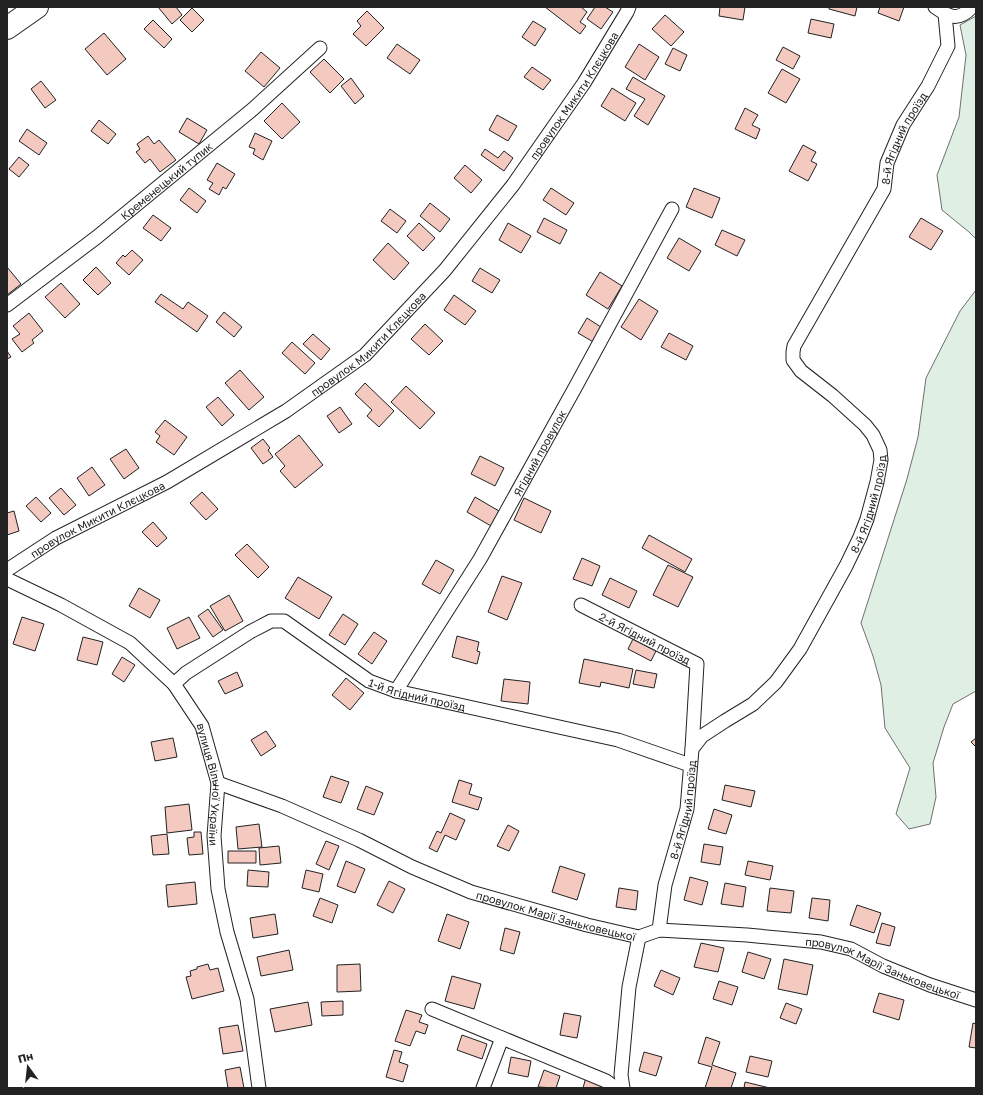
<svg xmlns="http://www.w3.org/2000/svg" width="983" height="1095" font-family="'Golos Text',sans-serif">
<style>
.green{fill:#e0efe3;stroke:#6f6f6f}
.building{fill:#f3c9c0;stroke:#222}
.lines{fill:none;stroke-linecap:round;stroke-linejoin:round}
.street-casing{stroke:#222;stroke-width:15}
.highway-casing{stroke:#222;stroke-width:24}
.street{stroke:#fff;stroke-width:13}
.highway{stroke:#fff;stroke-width:22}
.labels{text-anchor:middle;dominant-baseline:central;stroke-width:3;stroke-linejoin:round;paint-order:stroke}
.street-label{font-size:11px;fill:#222;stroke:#fff}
</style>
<rect width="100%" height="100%" fill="#fff"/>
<path class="green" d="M976,16V239L969,232L942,210L937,175L959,117L966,55L960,25Z
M976,290V691L953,704L944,727L933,763L936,797L930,824L909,829L896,814L910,768L885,728L881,685L873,656L861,623L907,479L918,437L926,378L960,311Z"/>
<path class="building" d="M158,7H176L182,15L172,24Z
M545,7H581L587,12L580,22L586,26L580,34Z
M595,7H605L613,12L601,29L587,19Z
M720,7H745L743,20L719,16Z
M829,7H857L855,16L829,9Z
M880,7H904L899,21L878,13Z
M192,8L204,20L192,32L180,20Z
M367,11L384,28L366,46L353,34L361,26L357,21Z
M665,15L684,32L671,46L652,29Z
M811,19L834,24L831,38L808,33Z
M153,20L172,39L164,48L144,29Z
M533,21L546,29L535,46L522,37Z
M104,33L126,59L107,75L85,49Z
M397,44L420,60L410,74L387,58Z
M639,44L659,57L645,80L625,67Z
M783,47L800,56L793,69L776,60Z
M673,48L687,55L680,71L665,64Z
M261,52L280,68L264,87L245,71Z
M324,59L344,79L330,93L310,72Z
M532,67L551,80L543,90L524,77Z
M782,69L800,79L786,103L768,93Z
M633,77L665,96L648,125L634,116L645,99L626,89Z
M351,78L364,96L355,104L341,86Z
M41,81L56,100L45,108L31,89Z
M612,88L636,103L625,121L601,106Z
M282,103L300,122L282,139L264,121Z
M745,108L758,115L752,125L760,129L756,139L735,129Z
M497,115L517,126L508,141L489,130Z
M187,118L207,130L199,144L179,132Z
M99,120L116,134L108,144L91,131Z
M27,129L47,143L39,155L19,141Z
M255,133L272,141L263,160L253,154L255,149L249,147Z
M148,136L154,144L159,140L176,160L160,172L150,159L145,163L136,152L140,149L137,144Z
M803,145L816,152L811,161L817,164L808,181L789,171Z
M485,149L498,158L504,151L513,158L504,171L481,155Z
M19,157L29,165L19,177L9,169Z
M217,163L235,174L226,189L223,187L219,195L209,189L213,183L207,180Z
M465,165L482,180L471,193L454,178Z
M189,188L206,201L197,213L180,200Z
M551,188L574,203L566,215L543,200Z
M694,188L720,198L712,218L686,207Z
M430,203L450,219L440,232L420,216Z
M390,209L406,221L397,233L381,221Z
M153,215L171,228L161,241L143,228Z
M544,218L567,230L560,244L537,232Z
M921,218L943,231L931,250L909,237Z
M419,223L435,238L423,251L407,236Z
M508,223L531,236L521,253L499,240Z
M722,230L745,240L737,256L715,245Z
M679,238L701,251L689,271L667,258Z
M388,243L409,263L394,280L373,260Z
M132,250L143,260L129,275L116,263L123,255L125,257Z
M7,267L21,284L7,295Z
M96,267L111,283L98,295L83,280Z
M480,268L500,280L492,293L472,281Z
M600,272L622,286L608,309L586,295Z
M61,283L80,304L65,318L45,297Z
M161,294L183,309L188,302L208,316L197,332L155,302Z
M454,295L476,311L465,325L444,310Z
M639,299L658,311L641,340L621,327Z
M224,312L242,327L234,337L216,322Z
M29,313L43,331L32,340L34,343L22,352L12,339L20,334L13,326Z
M587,318L604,329L595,343L578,333Z
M425,324L443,341L429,355L411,339Z
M669,333L693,346L686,360L661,347Z
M313,334L330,349L321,360L303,344Z
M292,342L315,363L305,374L282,353Z
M7,351L11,357L7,359Z
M240,370L264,397L249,410L225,383Z
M365,383L394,411L379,427L367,416L372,410L355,394Z
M406,386L435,413L420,429L391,402Z
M218,397L234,415L222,426L206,407Z
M340,407L352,424L339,433L327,416Z
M165,420L187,437L174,455L156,442L160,436L155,432Z
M299,435L323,465L295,488L280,471L285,466L275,454Z
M263,439L270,448L268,450L273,457L263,464L251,448Z
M126,449L139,468L124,479L110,459Z
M480,456L504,468L495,486L471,474Z
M92,467L105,485L89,496L77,478Z
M61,488L76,505L64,515L49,498Z
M202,492L218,509L206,520L190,503Z
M36,497L51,513L41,522L26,506Z
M475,497L499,511L491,526L467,512Z
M524,498L551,511L541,533L514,520Z
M14,511L19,531L7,535V513Z
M153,522L167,538L157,547L142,532Z
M649,535L692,559L685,572L642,548Z
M247,544L269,567L258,578L235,555Z
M582,558L600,566L592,586L573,579Z
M436,560L454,570L440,594L422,584Z
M668,565L693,577L678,607L653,595Z
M502,576L522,583L507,620L488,612Z
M298,577L332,597L319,619L285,598Z
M610,578L637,591L629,608L602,595Z
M139,588L160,600L150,618L129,606Z
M229,595L243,621L225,631L210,606Z
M208,609L223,630L213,637L198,616Z
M343,614L358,624L345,645L329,635Z
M22,617L44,624L35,651L13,644Z
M189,617L200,638L177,649L167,628Z
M374,632L387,641L372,664L358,654Z
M457,636L479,642L477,651L480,652L477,664L452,657Z
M83,637L103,642L97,665L77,660Z
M633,639L656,651L651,661L628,649Z
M122,657L135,665L124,682L112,674Z
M584,659L633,669L629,688L601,682L600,687L579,683Z
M636,670L657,674L654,688L633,684Z
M237,672L243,686L225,694L218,681Z
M346,678L364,693L350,710L332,695Z
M504,679L530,682L528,704L501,701Z
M266,731L276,746L261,756L251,740Z
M173,738L177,757L155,761L151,742Z
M976,738V747L971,742Z
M331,776L349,782L341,803L323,797Z
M459,780L472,784L469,794L482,798L478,810L452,802Z
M725,785L755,791L751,807L722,800Z
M366,786L383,793L374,815L357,809Z
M189,804L192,830L167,833L165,807Z
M714,809L732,815L726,834L708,829Z
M450,813L465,820L456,840L445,835L437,852L429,848L437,831L441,833Z
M259,824L262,847L238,849L236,827Z
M508,825L519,831L509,851L497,846Z
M194,832H201L203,854L189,855L187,838L194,837Z
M167,834L169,854L153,855L151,836Z
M326,841L339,846L329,870L316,864Z
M704,844L723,847L720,865L701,862Z
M279,846L281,863L260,865L259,848Z
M228,851H256V863H228Z
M346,861L365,869L355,893L337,886Z
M748,861L773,866L770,880L745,875Z
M560,866L585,874L577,900L552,892Z
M248,870L269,872L268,887L247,886Z
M306,870L323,874L319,892L302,888Z
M690,877L708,882L702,905L684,900Z
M389,881L405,889L393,913L377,905Z
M195,882L197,904L168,907L166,885Z
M725,883L746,887L743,907L721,904Z
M619,888L638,891L636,910L616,907Z
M770,888L794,891L791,913L767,911Z
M320,898L338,905L332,923L313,916Z
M812,898L830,900L828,921L809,918Z
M857,905L881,913L874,933L850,925Z
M275,914L278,934L253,938L250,918Z
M447,914L469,922L460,949L438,941Z
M882,923L895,927L890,946L876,943Z
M505,928L520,932L514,954L500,950Z
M701,943L724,948L718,972L694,967Z
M289,950L293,970L261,976L257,957Z
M748,952L771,959L764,979L742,972Z
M784,959L813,965L807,995L778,989Z
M208,964L210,970L218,968L224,991L192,999L186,977L191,976L190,971L197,969V967Z
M360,964L361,991L337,992V965Z
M661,970L680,978L673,995L654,986Z
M452,976L481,984L474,1009L445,1001Z
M719,981L738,987L732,1005L713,999Z
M879,993L904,1000L899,1020L873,1012Z
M343,1001V1015L322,1016L321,1002Z
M308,1002L312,1025L275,1032L270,1009Z
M786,1003L802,1009L796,1024L780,1018Z
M406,1010L422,1015L419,1022L428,1025L425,1034L416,1031L410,1046L395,1041Z
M564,1013L581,1016L577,1038L560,1035Z
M973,1023L976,1024V1048L969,1047Z
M238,1025L243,1051L223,1054L219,1028Z
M462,1035L487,1044L482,1059L457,1050Z
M706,1037L720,1042L712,1065L736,1073L731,1088H705L712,1067L698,1063Z
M394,1050L402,1052L399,1062L408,1065L403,1082L386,1077Z
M644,1052L662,1057L656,1076L639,1071Z
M750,1056L772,1061L768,1077L746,1072Z
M511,1057L531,1061L528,1077L508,1073Z
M240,1067L244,1088H228L225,1070Z
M544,1070L560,1076L556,1088L538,1087Z
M586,1077L606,1088H583Z
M745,1082L770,1088H744Z"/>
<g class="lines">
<g class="street-casing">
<g id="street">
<path d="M935,7C949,17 958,22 972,7"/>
<path id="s1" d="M7,305L97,237L253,109L320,48"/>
<path id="s2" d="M7,570L56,538L167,482L286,411L365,355L445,270L513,185L584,83L627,12L629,7"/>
<path id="s3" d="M7,579L61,605L130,643L174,684L202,726L218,783L214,836L218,889L227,932L247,999L259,1088"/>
<path id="s4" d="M581,605L697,664L692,749"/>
<path id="s5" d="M174,684L186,673L250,632L271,621H284L369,681L396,691L618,740L690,765"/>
<path id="s6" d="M396,691L480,559L576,386L672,209"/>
<path id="s7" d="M218,783L282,806L359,840L412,867L471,892L587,925L639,937L659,930L747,935L821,942L851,949L883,966L930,985L976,1000"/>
<path id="s8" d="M659,930L665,885L687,809L692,749L702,736L725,721L753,704L776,682L800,649L846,566L860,537L867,519L877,482L881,460L880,450L873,435L865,425L833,396L801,371L793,360V352L794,346L884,189L887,163L903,125L928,86L948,46L945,14"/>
<path d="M432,1009L606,1081L615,1088"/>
<path d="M483,1088L502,1038"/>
<path d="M623,1088L621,1075L629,987L639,937"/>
</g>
</g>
<g class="highway-casing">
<path id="highway" d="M7,28L37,7"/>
</g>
<use href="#street" class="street"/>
<use href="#highway" class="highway"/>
</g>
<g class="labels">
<g class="street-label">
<text stroke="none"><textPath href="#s2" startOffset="752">провулок Микити Клєцкова</textPath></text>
<text stroke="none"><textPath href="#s8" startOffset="928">8-й Ягідний проїзд</textPath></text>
<text stroke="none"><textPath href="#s1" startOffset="202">Кременецький тупик</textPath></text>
<text stroke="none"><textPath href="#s2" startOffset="428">провулок Микити Клєцкова</textPath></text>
<text stroke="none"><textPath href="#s6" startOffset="278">Ягідний провулок</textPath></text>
<text stroke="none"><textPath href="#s8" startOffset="495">8-й Ягідний проїзд</textPath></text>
<text stroke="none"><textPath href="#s2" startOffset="104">провулок Микити Клєцкова</textPath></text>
<text stroke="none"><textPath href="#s4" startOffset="72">2-й Ягідний проїзд</textPath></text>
<text stroke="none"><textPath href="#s5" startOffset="283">1-й Ягідний проїзд</textPath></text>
<text stroke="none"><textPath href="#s3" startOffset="309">вулиця Вільної України</textPath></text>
<text stroke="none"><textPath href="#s8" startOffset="123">8-й Ягідний проїзд</textPath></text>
<text stroke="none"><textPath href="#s7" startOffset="364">провулок Марії Заньковецької</textPath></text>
<text stroke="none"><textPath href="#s7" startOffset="700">провулок Марії Заньковецької</textPath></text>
</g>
</g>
<rect width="983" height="1095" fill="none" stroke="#222222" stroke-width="16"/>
<g transform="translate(28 1067) rotate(345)" stroke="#ffffff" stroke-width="3" paint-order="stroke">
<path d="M0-3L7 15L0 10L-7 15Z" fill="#222222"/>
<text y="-6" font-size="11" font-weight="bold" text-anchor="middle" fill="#222222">Пн</text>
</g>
</svg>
